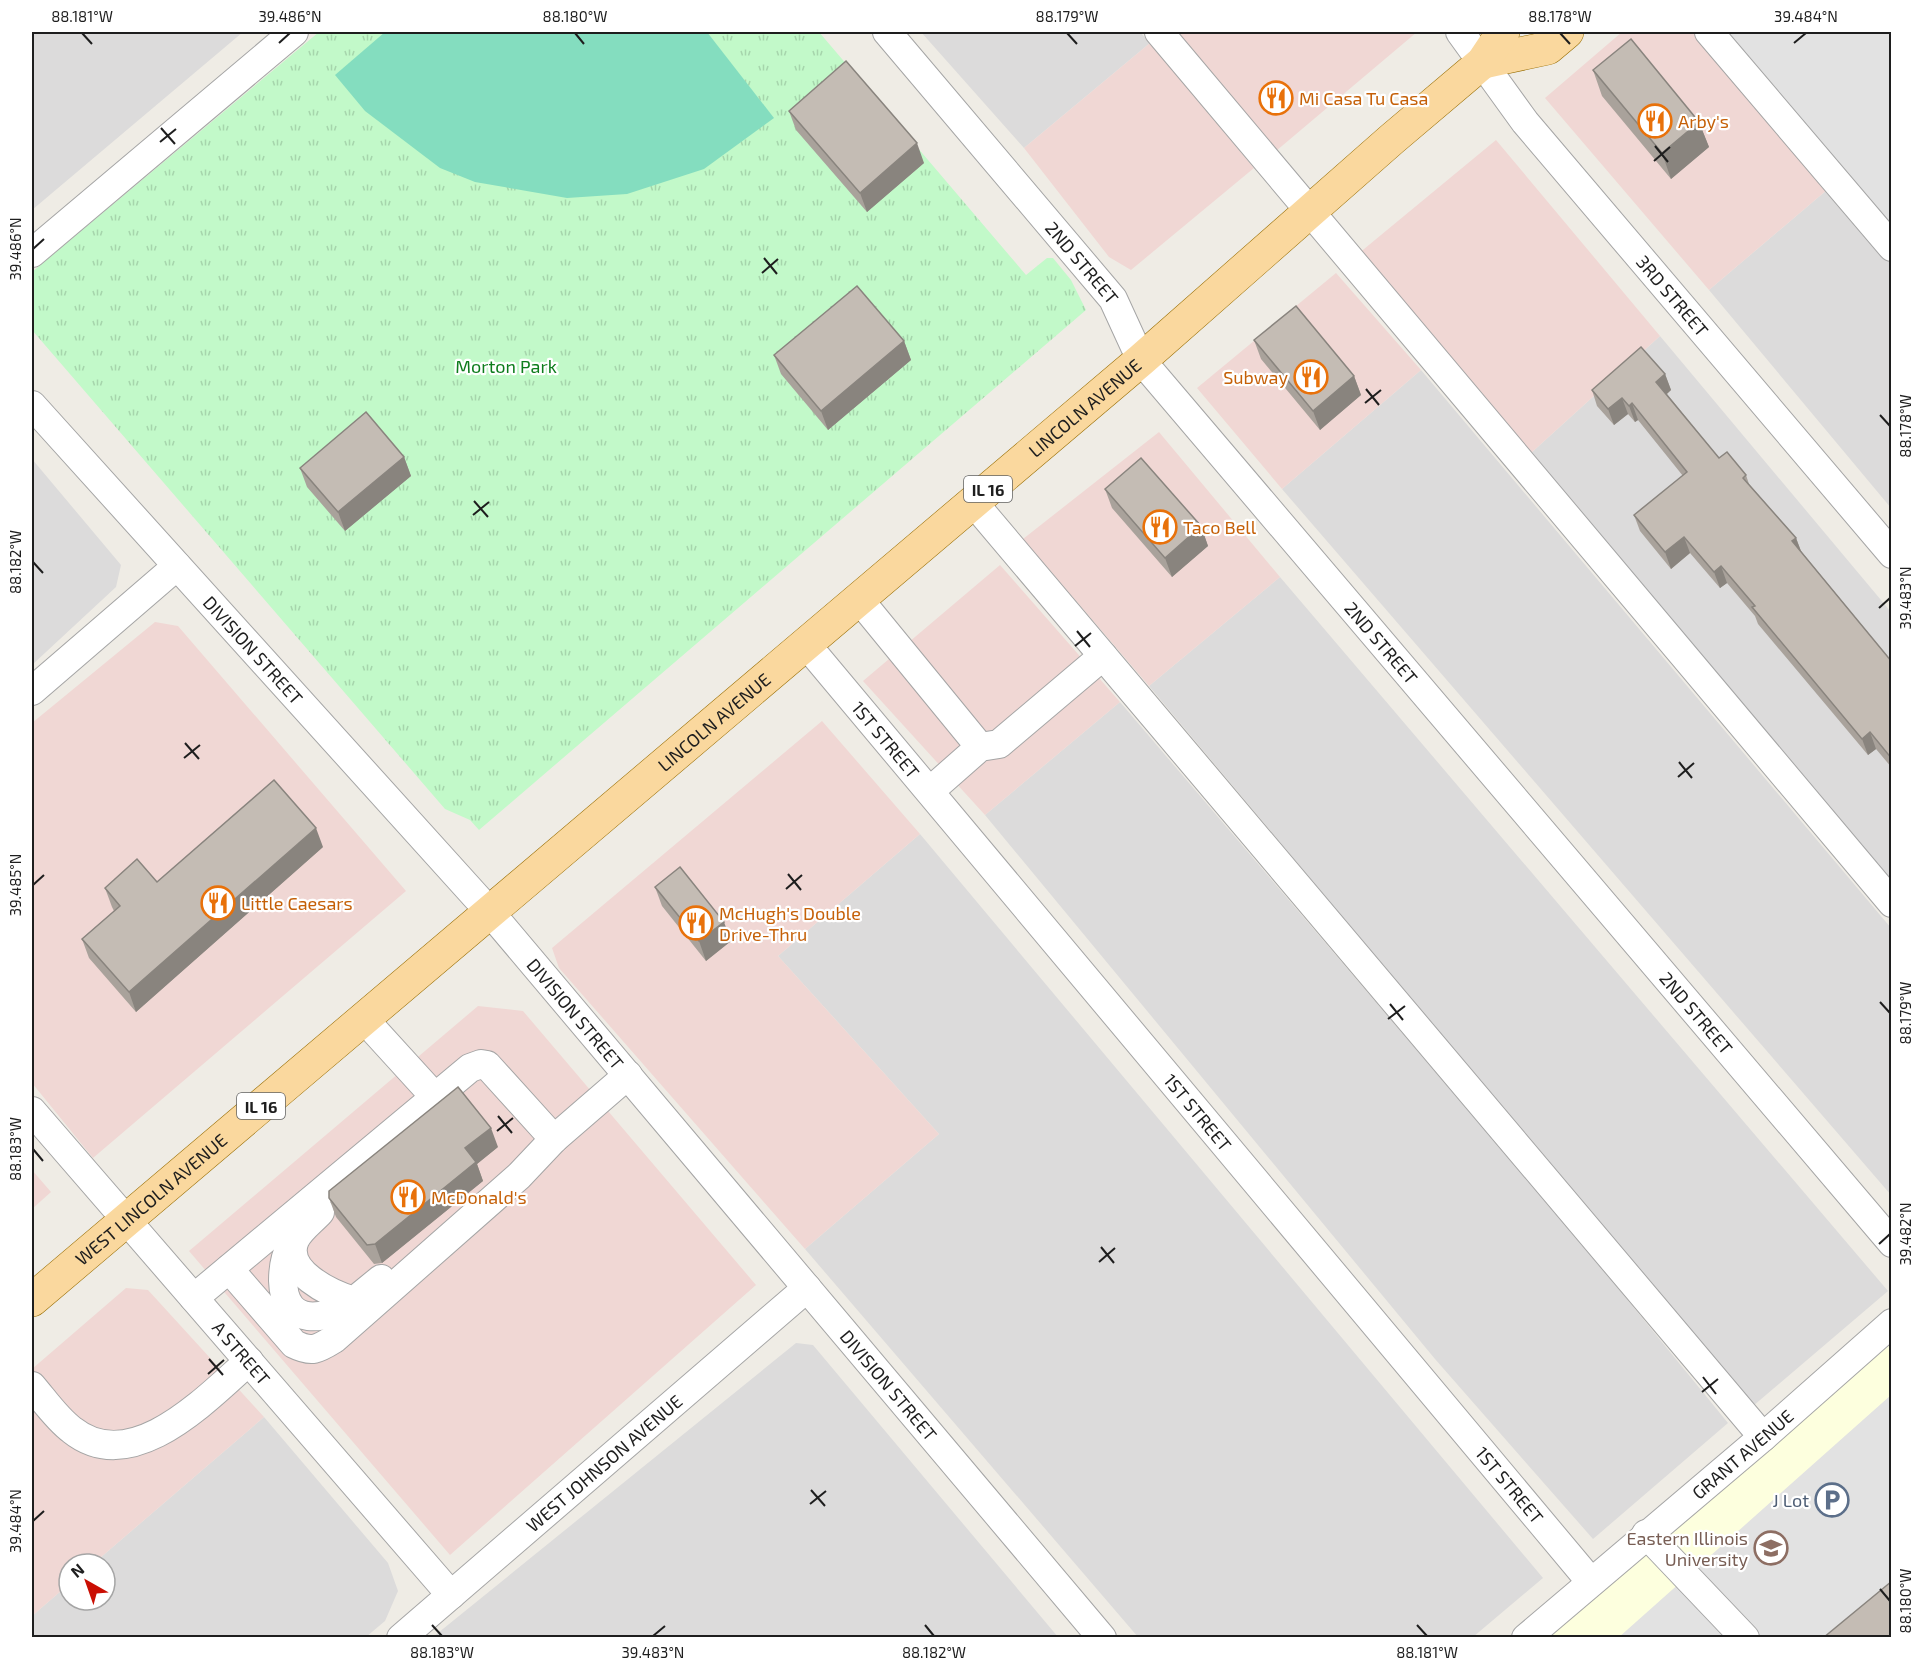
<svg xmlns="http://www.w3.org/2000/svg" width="1923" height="1669" font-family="'Exo 2',sans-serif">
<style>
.residential{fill:#dcdbdb}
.commercial{fill:#f0d7d4}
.education{fill:#fdffde}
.park{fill:url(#park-tufts)}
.pitch{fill:#84ddbf}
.parking{fill:#e2e2e2}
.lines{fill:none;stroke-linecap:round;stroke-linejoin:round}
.minor-casing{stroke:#a5a5a5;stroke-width:30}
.major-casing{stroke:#976d02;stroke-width:34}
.minor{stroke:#fff;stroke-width:28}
.major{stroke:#fad89e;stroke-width:33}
.wall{fill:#a9a29b}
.shaded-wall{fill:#89847e}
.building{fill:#c4bcb4;stroke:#89847e;stroke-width:1.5}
.ticks{fill:none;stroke:#1e1e1e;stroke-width:2}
.labels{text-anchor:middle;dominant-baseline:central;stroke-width:4.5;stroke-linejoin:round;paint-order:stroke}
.shield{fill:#fff;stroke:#626262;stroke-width:1.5}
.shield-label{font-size:16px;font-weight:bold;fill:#1e1e1e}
.food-label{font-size:18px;fill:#c56008;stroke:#fff;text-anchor:start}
.street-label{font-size:18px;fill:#1e1e1e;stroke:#fff}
.park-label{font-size:18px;fill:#0d7c1c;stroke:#fff}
.service-label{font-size:18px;fill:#4e5e75;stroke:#fff;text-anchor:end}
.education-label{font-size:18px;fill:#785e54;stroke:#fff;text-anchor:end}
.neatline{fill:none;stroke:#1e1e1e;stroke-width:2}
.ticks-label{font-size:15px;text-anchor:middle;fill:#1e1e1e}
</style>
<defs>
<pattern id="park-tufts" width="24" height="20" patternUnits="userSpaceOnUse" patternTransform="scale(1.5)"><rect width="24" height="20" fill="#c2f9c9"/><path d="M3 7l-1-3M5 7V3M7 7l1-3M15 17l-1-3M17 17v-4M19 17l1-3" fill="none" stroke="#a6d5ac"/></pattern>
</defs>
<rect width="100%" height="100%" fill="#efece5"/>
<path class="residential" d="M32,32H243L32,210Z
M921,32H1140L1150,43L1024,148Z
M1828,189L1891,264V508L1709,290Z
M1660,336L1891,612V883L1531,453Z
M1421,370L1891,928V1195L1282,489Z
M32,459L121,565L116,587L32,665Z
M1280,577L1888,1291L1753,1406L1149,686Z
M1120,702L1577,1238L1728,1423L1593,1539L1435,1359L985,815Z
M920,834L1543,1578L1473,1637H1138L805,1249L939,1134L778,956Z
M796,1343L813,1345L1058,1637H433Z
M264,1417L388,1563L398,1591L385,1621L366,1637H32V1616L69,1584V1600H105V1564H93Z"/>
<path class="commercial" d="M1178,32H1417L1276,151Z
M1622,32H1693L1828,189L1709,290L1545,98Z
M1150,43L1254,168L1131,270L1109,257L1024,148Z
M1496,140L1660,336L1531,453L1358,254Z
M1336,273L1421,370L1282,489L1197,388Z
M1159,432L1280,577L1149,686L1023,539Z
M1000,565L1120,702L985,815L863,681Z
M155,622L178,626L406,891L93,1158L32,1083V723Z
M822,721L920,834L778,956L939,1134L805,1249L559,968L552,948Z
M478,1006L523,1011L756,1285L450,1555L189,1251Z
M32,1170L51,1192L32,1209Z
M126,1288L148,1290L264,1417L93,1564H69V1584L32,1616V1369Z"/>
<path class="education" d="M1891,1344V1637L1546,1638L1728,1482Z"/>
<path class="park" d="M319,32H819L1026,275L1047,258H1053L1071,280L1086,310L479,830L470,820L445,809L32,330V272Z"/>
<path class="pitch" d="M385,32H707L774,118L704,169L627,194L567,198L475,182L440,168L365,111L335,75Z"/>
<path class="parking" d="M1723,32H1891V236Z
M1891,1395V1605L1853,1637L1618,1638Z"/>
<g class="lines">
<g class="minor-casing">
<g id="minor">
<path id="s1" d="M887,32L1113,299L1141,360L1892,1243"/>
<path d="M1159,32L1892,903"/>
<path id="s2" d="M1460,32L1525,122L1892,554"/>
<path d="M1709,32L1892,247"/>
<path d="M32,253L294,32"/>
<path id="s3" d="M32,405L489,911L1102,1638"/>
<path d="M973,502L1763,1437"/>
<path d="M858,598L980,747"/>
<path id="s4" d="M805,643L1591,1582"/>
<path d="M32,691L177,566"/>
<path d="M930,791L980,747L999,744L1103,656"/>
<path d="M363,1018L435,1097"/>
<path id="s5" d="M32,1111L451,1595"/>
<path d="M320,1212C312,1221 300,1229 295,1240C281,1271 331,1294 354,1301L381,1279"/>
<path d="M291,1245C285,1256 283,1269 283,1281C284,1328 326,1321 354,1301"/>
<path d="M229,1269L294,1344C312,1353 318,1349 334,1339L519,1176L554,1139L628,1075"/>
<path d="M194,1298L470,1068L481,1064L487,1065L554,1139"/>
<path d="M32,1386C44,1400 57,1419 72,1430C132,1478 206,1399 249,1361"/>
<path d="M1646,1534L1745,1638"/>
<path id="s6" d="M401,1638L807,1288"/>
<path id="s7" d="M1526,1638L1763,1437L1892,1323"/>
</g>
</g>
<g class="major-casing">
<g id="major">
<path d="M1483,62L1548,48L1567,32"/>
<path id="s8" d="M32,1300L1141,360L1392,139L1483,62L1503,32"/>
</g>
</g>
<use href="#minor" class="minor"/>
<use href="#major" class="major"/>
</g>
<path class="wall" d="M1593,70L1699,122L1709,147L1671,179L1602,96Z
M789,111L924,163L867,212L796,130Z
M1254,340L1354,376L1361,395L1320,430L1261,359Z
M904,341L911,360L828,430L781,374L774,355Z
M1665,374L1671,390L1667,394L1719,458L1746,475L1749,484L1796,538L1801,551L1892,662V768L1876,749L1868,755L1758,624L1755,616L1727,583L1720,588L1690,553L1671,569L1640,531L1634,515L1683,476L1638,420L1635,422L1628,414L1614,425L1597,406L1592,390Z
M404,457L411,476L345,531L307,487L300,468Z
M1105,489L1201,526L1208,546L1172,577L1112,508Z
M323,847L136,1012L89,958L82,939L114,911L112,907L105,888L157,882Z
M655,887L731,941L706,961L662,906Z
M498,1147L477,1164L483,1181L382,1263L374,1264L336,1217L329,1198Z"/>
<path class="shaded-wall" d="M1699,122L1709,147L1671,179L1662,153Z
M917,143L924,163L867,212L860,193Z
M904,341L911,360L828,430L821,411Z
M1665,374L1671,390L1662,398L1656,382Z
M1354,376L1361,395L1320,430L1313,411Z
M1622,398L1628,414L1614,425L1608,409Z
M1632,403L1638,420L1635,422L1629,406Z
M404,457L411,476L345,531L338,512Z
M1201,526L1208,546L1172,577L1165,558Z
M1684,537L1690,553L1671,569L1665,552Z
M1796,538L1802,554L1792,541Z
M1721,566L1727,583L1720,588L1714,572Z
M1870,732L1876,749L1868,755L1862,739Z
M316,828L323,847L136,1012L129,992Z
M724,922L731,941L706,961L699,941Z
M491,1128L498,1147L477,1164L483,1181L382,1263L375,1244L465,1148Z"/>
<path class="building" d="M1631,39L1699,122L1662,153L1593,70Z
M846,61L917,143L860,193L789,111Z
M857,286L904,341L821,411L774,355Z
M1296,306L1354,376L1313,411L1254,340Z
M1641,347L1665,374L1656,382L1719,458L1727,452L1746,475L1743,478L1796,538L1792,541L1892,662V759L1870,732L1862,739L1752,607L1755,606L1721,566L1714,572L1684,537L1665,552L1634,515L1687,472L1632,403L1629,406L1622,398L1608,409L1592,390Z
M366,412L404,457L338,512L300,468Z
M1141,458L1201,526L1165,558L1105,489Z
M274,780L316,828L129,992L82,939L120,906L105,888L137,859L157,882Z
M680,867L724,922L699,941L655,887Z
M458,1087L491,1128L465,1148L476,1162L375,1244L367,1245L329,1198V1191Z
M1892,1581V1638H1823Z"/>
<path class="ticks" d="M82,33L92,44M575,33L584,44M1067,33L1077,44M1560,33L1570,44M279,43L290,33M1794,43L1806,33M161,128L175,144M160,142L176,129M1655,146L1668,162M1654,161L1670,147M33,249L44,239M764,258L777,274M762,273L778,259M1366,389L1379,405M1365,403L1381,390M1880,415L1890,426M474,501L488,517M473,515L489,502M33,562L43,573M1879,608L1890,598M1077,631L1090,647M1075,646L1091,633M185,743L199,759M184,758L200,745M1679,762L1692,778M1678,777L1694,763M788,874L801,890M33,885L44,875M786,889L802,875M1880,1002L1890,1013M1390,1004L1403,1020M1388,1019L1405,1006M498,1116L512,1133M497,1131L513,1118M33,1149L43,1161M1879,1244L1890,1234M1101,1247L1114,1263M1099,1262L1115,1248M209,1359L223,1375M208,1374L224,1360M1703,1377L1716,1394M1702,1392L1718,1379M811,1490L825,1506M810,1504L826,1491M33,1521L44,1511M1880,1589L1890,1601M432,1625L442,1636M925,1625L934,1636M1417,1625L1427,1636M653,1636L665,1626"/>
<defs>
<g id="restaurant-ring" transform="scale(1.725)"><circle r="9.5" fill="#fff" stroke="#e8710a" stroke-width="1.5"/><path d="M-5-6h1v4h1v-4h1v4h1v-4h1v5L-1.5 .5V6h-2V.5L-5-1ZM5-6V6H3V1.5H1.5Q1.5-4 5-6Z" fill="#e8710a"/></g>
<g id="parking-ring" transform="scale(1.725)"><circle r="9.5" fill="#fff" stroke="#5c6f8a" stroke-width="1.5"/><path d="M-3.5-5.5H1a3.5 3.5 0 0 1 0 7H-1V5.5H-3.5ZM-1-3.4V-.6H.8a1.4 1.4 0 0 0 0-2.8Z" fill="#5c6f8a"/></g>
<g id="university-ring" transform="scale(1.725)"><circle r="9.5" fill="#fff" stroke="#8d6e63" stroke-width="1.5"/><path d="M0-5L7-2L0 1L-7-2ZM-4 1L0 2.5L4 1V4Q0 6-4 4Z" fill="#8d6e63"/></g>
</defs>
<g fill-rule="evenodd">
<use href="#restaurant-ring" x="1276" y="98"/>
<use href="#restaurant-ring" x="1655" y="121"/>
<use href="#restaurant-ring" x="1311" y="377"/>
<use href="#restaurant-ring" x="1160" y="527"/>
<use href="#restaurant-ring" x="218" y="903"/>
<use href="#restaurant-ring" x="696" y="923"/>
<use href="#restaurant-ring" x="408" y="1197"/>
<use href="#parking-ring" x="1832" y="1500"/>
<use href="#university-ring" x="1771" y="1548"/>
</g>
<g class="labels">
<g class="shield">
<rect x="964" y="476" width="48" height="26" rx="4.5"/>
<rect x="237" y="1093" width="48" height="26" rx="4.5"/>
</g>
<g class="shield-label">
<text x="988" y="489">IL 16</text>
<text x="261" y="1106">IL 16</text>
</g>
<g class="food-label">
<text x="1299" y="98">Mi Casa Tu Casa</text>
<text x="1678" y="121">Arby's</text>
<text x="1288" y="377" text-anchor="end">Subway</text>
<text x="1183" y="527">Taco Bell</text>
<text x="241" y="903">Little Caesars</text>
<text x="719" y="913">McHugh's Double<tspan x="719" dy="21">Drive-Thru</tspan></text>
<text x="431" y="1197">McDonald's</text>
</g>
<g class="street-label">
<text stroke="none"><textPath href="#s1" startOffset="302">2ND STREET</textPath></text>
<text stroke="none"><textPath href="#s2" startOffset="339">3RD STREET</textPath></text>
<text stroke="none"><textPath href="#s8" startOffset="1380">LINCOLN AVENUE</textPath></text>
<text stroke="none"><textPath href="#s1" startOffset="788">2ND STREET</textPath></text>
<text stroke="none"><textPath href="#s3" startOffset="330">DIVISION STREET</textPath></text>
<text stroke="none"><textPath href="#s8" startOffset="894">LINCOLN AVENUE</textPath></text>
<text stroke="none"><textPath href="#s4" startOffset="126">1ST STREET</textPath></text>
<text stroke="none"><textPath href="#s1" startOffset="1274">2ND STREET</textPath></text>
<text stroke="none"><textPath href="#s3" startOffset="816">DIVISION STREET</textPath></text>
<text stroke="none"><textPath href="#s4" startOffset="612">1ST STREET</textPath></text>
<text stroke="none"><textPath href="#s8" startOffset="156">WEST LINCOLN AVENUE</textPath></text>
<text stroke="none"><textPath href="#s5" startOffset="320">A STREET</textPath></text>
<text stroke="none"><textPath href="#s3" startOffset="1302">DIVISION STREET</textPath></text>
<text stroke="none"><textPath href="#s7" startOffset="284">GRANT AVENUE</textPath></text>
<text stroke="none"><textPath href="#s6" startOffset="268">WEST JOHNSON AVENUE</textPath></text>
<text stroke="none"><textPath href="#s4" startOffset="1098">1ST STREET</textPath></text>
</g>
<g class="park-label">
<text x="506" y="366">Morton Park</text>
</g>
<g class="service-label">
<text x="1809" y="1500">J Lot</text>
</g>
<g class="education-label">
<text x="1748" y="1538">Eastern Illinois<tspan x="1748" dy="21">University</tspan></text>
</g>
</g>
<rect width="1923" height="1669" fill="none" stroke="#ffffff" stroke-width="66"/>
<g transform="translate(87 1582) rotate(320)"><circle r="28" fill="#ffffff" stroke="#a5a5a5" stroke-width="1.5"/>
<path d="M0-4.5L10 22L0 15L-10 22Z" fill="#ca0e03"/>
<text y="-9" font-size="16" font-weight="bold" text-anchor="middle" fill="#1e1e1e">N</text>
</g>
<rect x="33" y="33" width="1857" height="1603" class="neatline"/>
<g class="ticks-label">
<text x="82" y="22">88.181°W</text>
<text x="290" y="22">39.486°N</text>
<text x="575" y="22">88.180°W</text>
<text x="1067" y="22">88.179°W</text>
<text x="1560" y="22">88.178°W</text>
<text x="1806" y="22">39.484°N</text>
<text transform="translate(16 249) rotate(-90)" y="5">39.486°N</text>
<text transform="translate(1906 426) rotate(-90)" y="5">88.178°W</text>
<text transform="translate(16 562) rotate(-90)" y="5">88.182°W</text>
<text transform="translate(1906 598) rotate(-90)" y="5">39.483°N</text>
<text transform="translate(16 885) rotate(-90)" y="5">39.485°N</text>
<text transform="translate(1906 1013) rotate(-90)" y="5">88.179°W</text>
<text transform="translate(16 1149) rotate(-90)" y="5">88.183°W</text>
<text transform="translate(1906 1234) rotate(-90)" y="5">39.482°N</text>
<text transform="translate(16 1521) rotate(-90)" y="5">39.484°N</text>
<text transform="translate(1906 1601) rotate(-90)" y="5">88.180°W</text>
<text x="442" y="1658">88.183°W</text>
<text x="653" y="1658">39.483°N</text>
<text x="934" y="1658">88.182°W</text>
<text x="1427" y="1658">88.181°W</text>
</g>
</svg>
